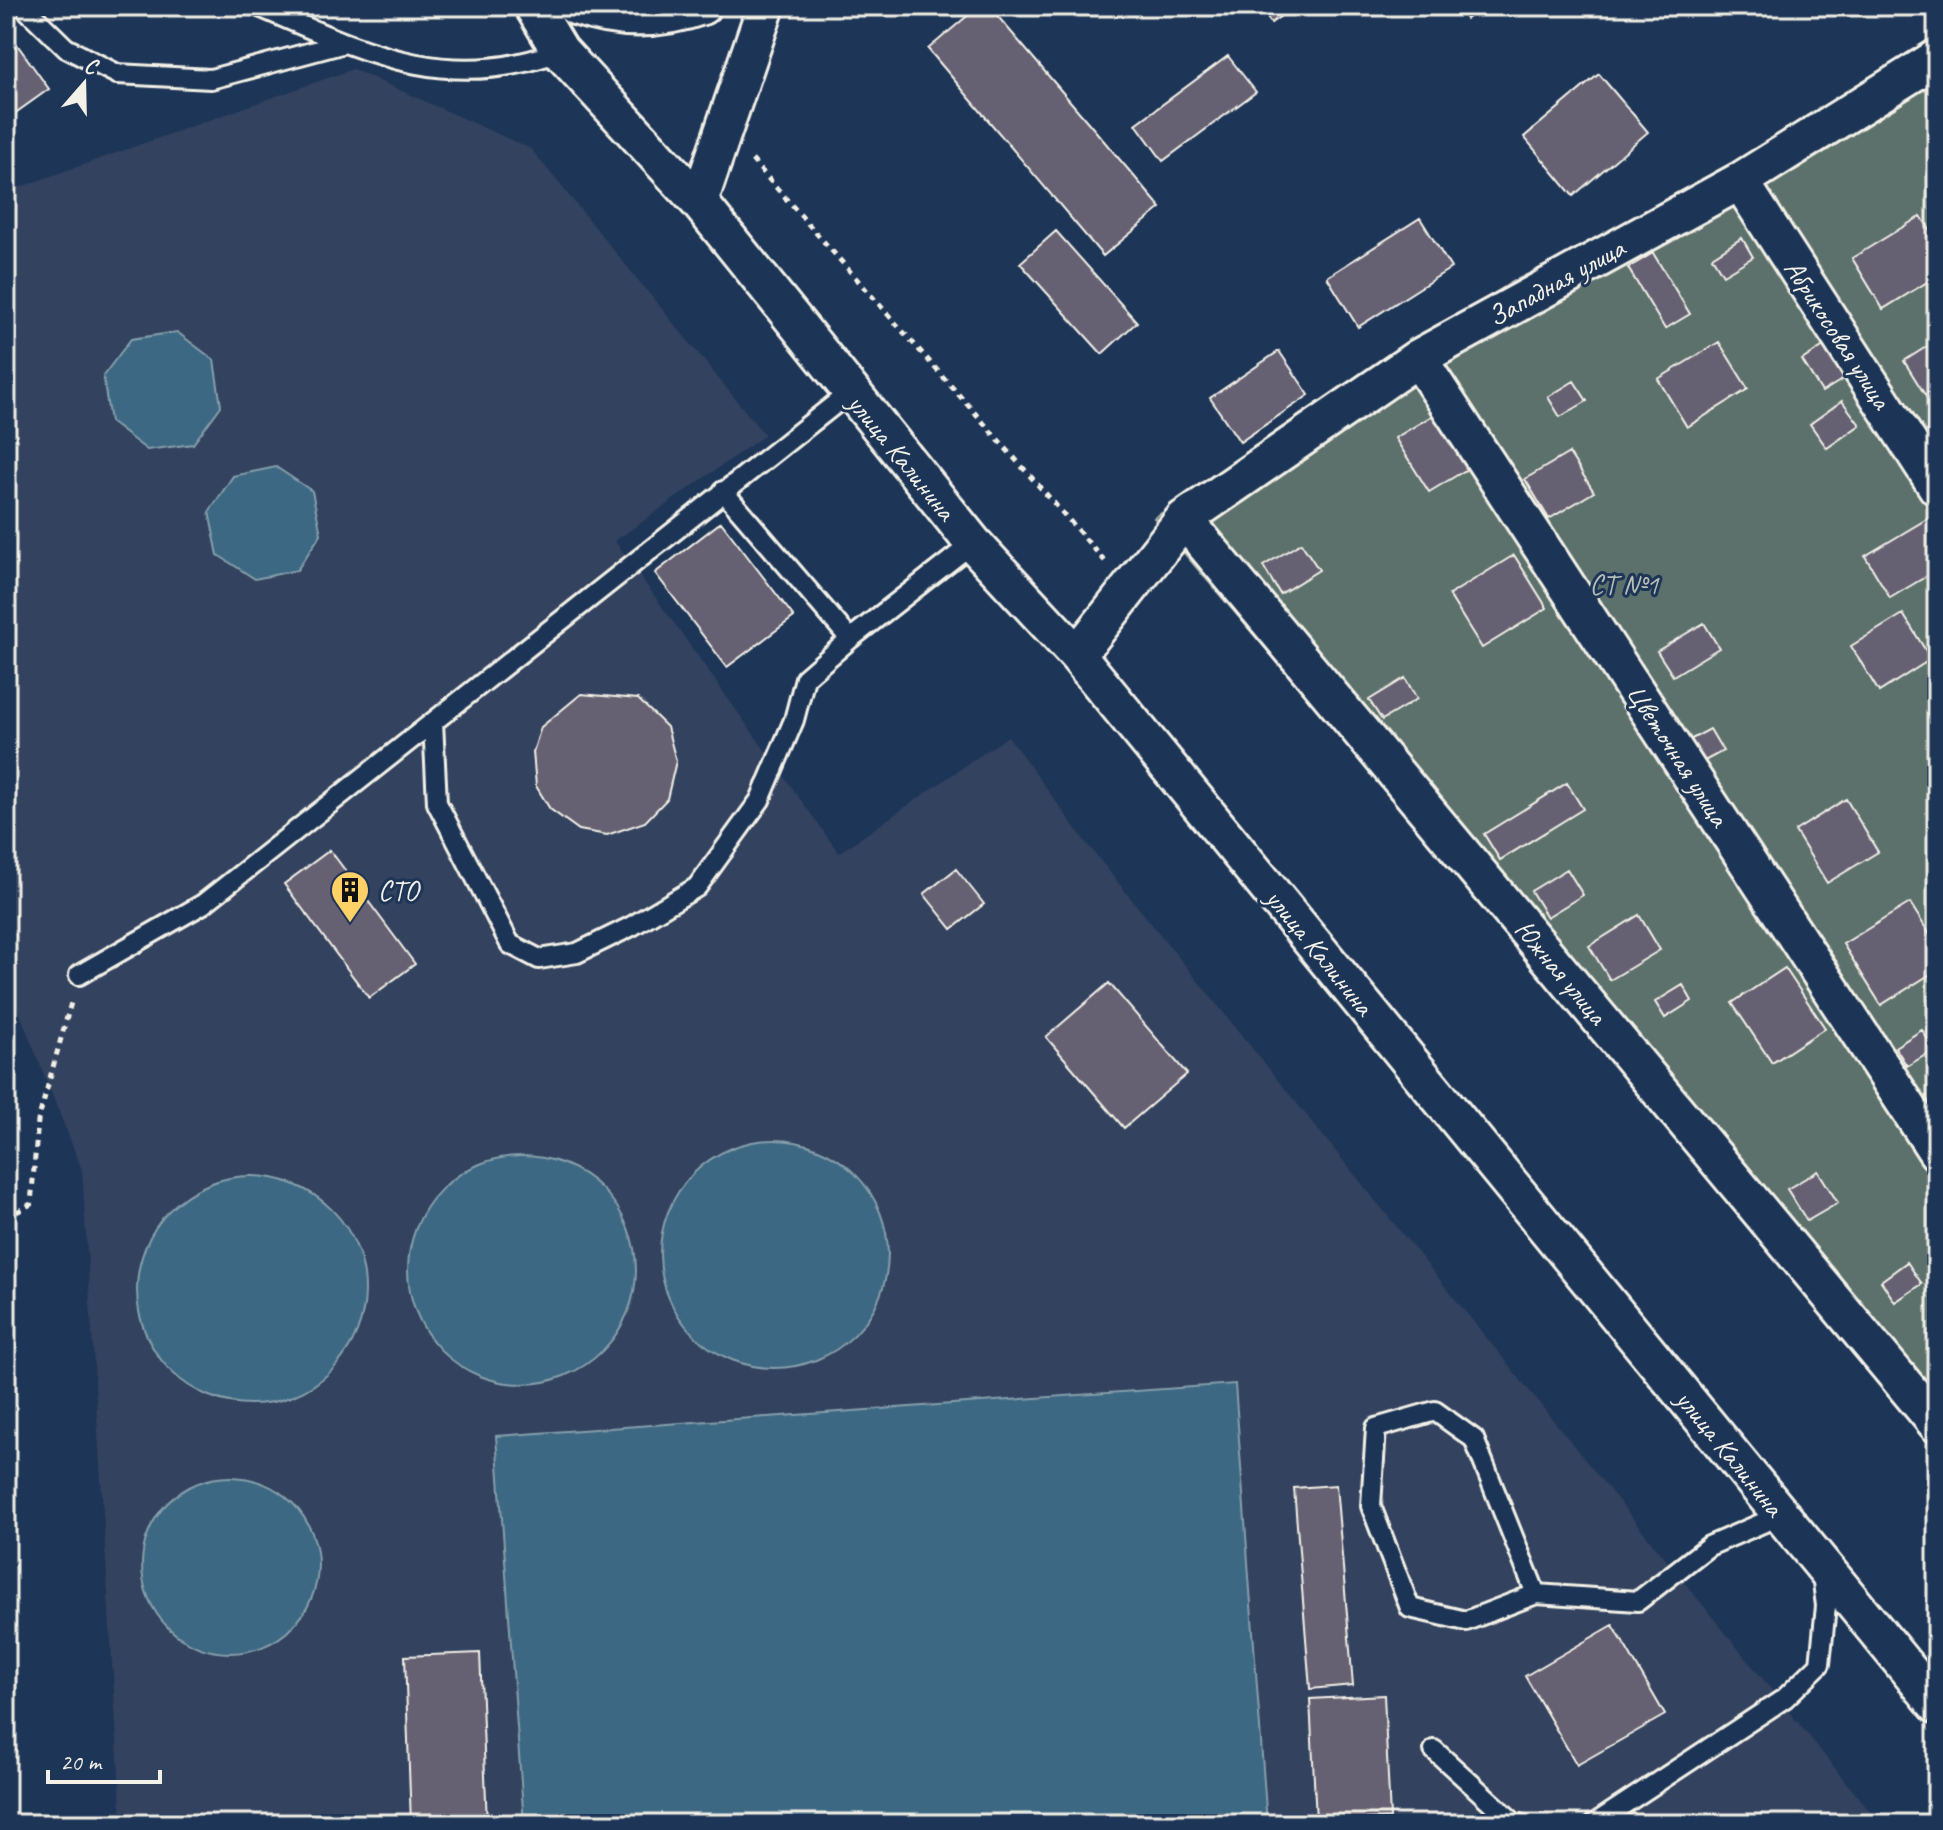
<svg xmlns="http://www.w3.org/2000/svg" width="1943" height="1830" font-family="Caveat,sans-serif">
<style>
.built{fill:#33425f}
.green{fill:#5c716c;stroke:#a8b1aa;stroke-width:2}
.water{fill:#3d6883;stroke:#869fab;stroke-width:2}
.building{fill:#666173;stroke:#f4f1e8;stroke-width:2}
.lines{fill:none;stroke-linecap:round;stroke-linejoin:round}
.lane-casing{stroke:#f4f1e8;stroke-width:24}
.street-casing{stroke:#f4f1e8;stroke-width:42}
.path{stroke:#f4f1e8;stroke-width:5;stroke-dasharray:6 6;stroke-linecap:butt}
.lane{stroke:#1d3557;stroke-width:18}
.street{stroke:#1d3557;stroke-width:36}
.labels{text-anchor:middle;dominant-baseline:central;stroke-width:6;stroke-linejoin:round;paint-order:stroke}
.street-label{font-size:28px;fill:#f4f1e8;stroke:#1d3557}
.park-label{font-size:28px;fill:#b7beb6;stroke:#1d3557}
.poi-label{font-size:28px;fill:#f4f1e8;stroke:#1d3557;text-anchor:start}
</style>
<rect width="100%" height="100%" fill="#1d3557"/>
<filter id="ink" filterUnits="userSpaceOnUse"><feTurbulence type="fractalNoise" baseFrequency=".0125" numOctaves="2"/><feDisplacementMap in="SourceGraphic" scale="16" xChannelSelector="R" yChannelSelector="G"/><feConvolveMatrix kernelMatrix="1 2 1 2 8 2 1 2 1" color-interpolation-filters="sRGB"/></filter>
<g filter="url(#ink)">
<path class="built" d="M353,69L531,149L765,435L615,541L839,853L1008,736L1087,844L1880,1824H122L82,1170L6,979V192Z"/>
<path class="green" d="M1937,39V1445L1615,1057L1154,518L1512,282L1692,192Z"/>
<path class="water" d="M177,332L214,360L221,406L193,444L147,450L110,422L103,376L131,339Z
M276,467L312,491L321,534L297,570L255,579L218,555L209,512L233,476Z
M660 1254a114 114 0 1 1 228 0a114 114 0 1 1-228 0Z
M408 1270a114 114 0 1 1 228 0a114 114 0 1 1-228 0Z
M137 1290a114 114 0 1 1 228 0a114 114 0 1 1-228 0Z
M1235,1384L1267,1824H524L496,1436Z
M142 1565a88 88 0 1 1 176 0a88 88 0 1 1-176 0Z"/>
<path class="building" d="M979,6H989L1161,208L1103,256L928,49Z
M1259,6H1295L1271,23Z
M1457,6H1486L1466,19Z
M6,29L49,89L7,119L6,117Z
M1228,56L1256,92L1163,161L1136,124Z
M1599,74L1648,132L1573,196L1524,137Z
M1921,216L1937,241V276L1883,309L1852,258Z
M1420,218L1451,268L1358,327L1327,277Z
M1056,231L1137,322L1102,354L1020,263Z
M1742,238L1753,257L1723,275L1712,257Z
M1653,253L1690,314L1665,329L1628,268Z
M1937,340V399L1930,403L1904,361Z
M1719,342L1748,389L1687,427L1658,379Z
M1830,342L1850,375L1822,392L1802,360Z
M1279,351L1309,395L1240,442L1210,398Z
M1574,381L1587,401L1560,417L1548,397Z
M1842,401L1860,425L1827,448L1810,424Z
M1440,411L1474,465L1429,492L1395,438Z
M1569,453L1594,492L1549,519L1525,479Z
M1937,513V570L1890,598L1865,556Z
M721,522L794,617L727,667L655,573Z
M1301,543L1319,570L1280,594L1263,566Z
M1514,555L1547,608L1482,648L1449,595Z
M1903,614L1931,659L1879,692L1851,646Z
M1704,623L1719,648L1673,676L1657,651Z
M1405,678L1417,699L1382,720L1369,700Z
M581,694L638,699L667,727L676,761L667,799L645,822L607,835L579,830L550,809L536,786L533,752L541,727Z
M1710,729L1723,751L1699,764L1686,742Z
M1567,783L1583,809L1500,860L1484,834Z
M1846,799L1878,852L1827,883L1795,831Z
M330,850L415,964L369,998L284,884Z
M956,869L984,904L952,929L924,894Z
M1567,869L1583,895L1547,917L1531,891Z
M1910,903L1937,946V970L1881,1005L1843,944Z
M1639,915L1660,950L1610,980L1589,946Z
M1785,968L1825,1028L1772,1063L1732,1003Z
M1109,983L1187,1074L1124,1128L1046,1037Z
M1683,985L1692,1001L1665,1018L1655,1002Z
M1922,1030L1934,1050L1907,1066L1895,1047Z
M1818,1171L1838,1203L1807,1221L1787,1189Z
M1907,1262L1922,1284L1895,1302L1881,1281Z
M1336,1485L1353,1685L1310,1689L1294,1488Z
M1613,1625L1665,1715L1577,1765L1525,1676Z
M480,1653L487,1824H411L405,1656Z
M1384,1695L1390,1818L1316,1821L1310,1699Z"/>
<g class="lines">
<g class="lane-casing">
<path id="lane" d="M23,6L66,48L117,74L211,79L345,43
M257,6C360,50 448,95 560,51
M723,491L850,639L973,543
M433,722L437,803L510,944L539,959L577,953L632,926L697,887L760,800L794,720L805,678L850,639
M79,975L203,904L849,393
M1536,1594L1466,1621L1410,1608L1371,1506L1376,1428L1435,1411L1474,1439L1536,1594L1638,1601L1709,1546L1781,1515
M1434,1750L1513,1822L1520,1824
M1594,1824L1785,1698L1820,1664L1826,1606L1822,1574"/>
</g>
<g class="street-casing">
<path id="street" d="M533,6L560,51L699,202L973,543L1077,655L1937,1705
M575,6C617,21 660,21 702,6
M1740,181L1937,487
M699,202L766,6
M1418,358L1937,1152
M1184,519L1937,1424
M1077,655L1184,519L1418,358L1740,181L1937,58"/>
</g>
<path class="path" d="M752,160L1105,561
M6,1218L31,1204L38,1121L72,999"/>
<use href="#lane" class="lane"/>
<use href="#street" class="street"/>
</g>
</g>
<defs>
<g id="building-pin" transform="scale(2)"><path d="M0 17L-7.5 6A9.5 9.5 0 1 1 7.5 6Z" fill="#ffd166" stroke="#1d3557"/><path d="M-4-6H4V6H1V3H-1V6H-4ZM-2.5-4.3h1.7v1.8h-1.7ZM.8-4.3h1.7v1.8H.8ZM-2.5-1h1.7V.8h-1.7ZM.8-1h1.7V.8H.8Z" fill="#111"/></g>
</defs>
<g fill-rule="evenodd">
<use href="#building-pin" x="350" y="890"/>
</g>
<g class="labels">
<g class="street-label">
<text transform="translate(1556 282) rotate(-29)">Западная улица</text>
<text transform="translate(1838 334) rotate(57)">Абрикосовая улица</text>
<text transform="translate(902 457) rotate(51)">улица Калинина</text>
<text transform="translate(1678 755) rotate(57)">Цветочная улица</text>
<text transform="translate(1320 952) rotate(51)">улица Калинина</text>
<text transform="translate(1561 972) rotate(50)">Южная улица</text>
<text transform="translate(1730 1453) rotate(51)">улица Калинина</text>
</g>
<g class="park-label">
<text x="1624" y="584">СТ №1</text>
</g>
<g class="poi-label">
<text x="378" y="890">СТО</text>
</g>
</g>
<rect width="1943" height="1830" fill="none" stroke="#1d3557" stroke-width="32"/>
<rect x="16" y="16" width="1911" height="1798" fill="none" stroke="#f4f1e8" stroke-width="3" filter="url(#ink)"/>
<g transform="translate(84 84) rotate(20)" stroke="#1d3557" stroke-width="6" paint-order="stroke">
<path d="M0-6L14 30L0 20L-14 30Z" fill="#f4f1e8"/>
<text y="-12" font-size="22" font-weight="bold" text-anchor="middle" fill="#f4f1e8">С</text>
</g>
<path d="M48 1770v12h112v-12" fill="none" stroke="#f4f1e8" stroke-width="4"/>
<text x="60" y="1770" font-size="24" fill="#f4f1e8" stroke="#1d3557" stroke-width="6" paint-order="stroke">20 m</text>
</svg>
